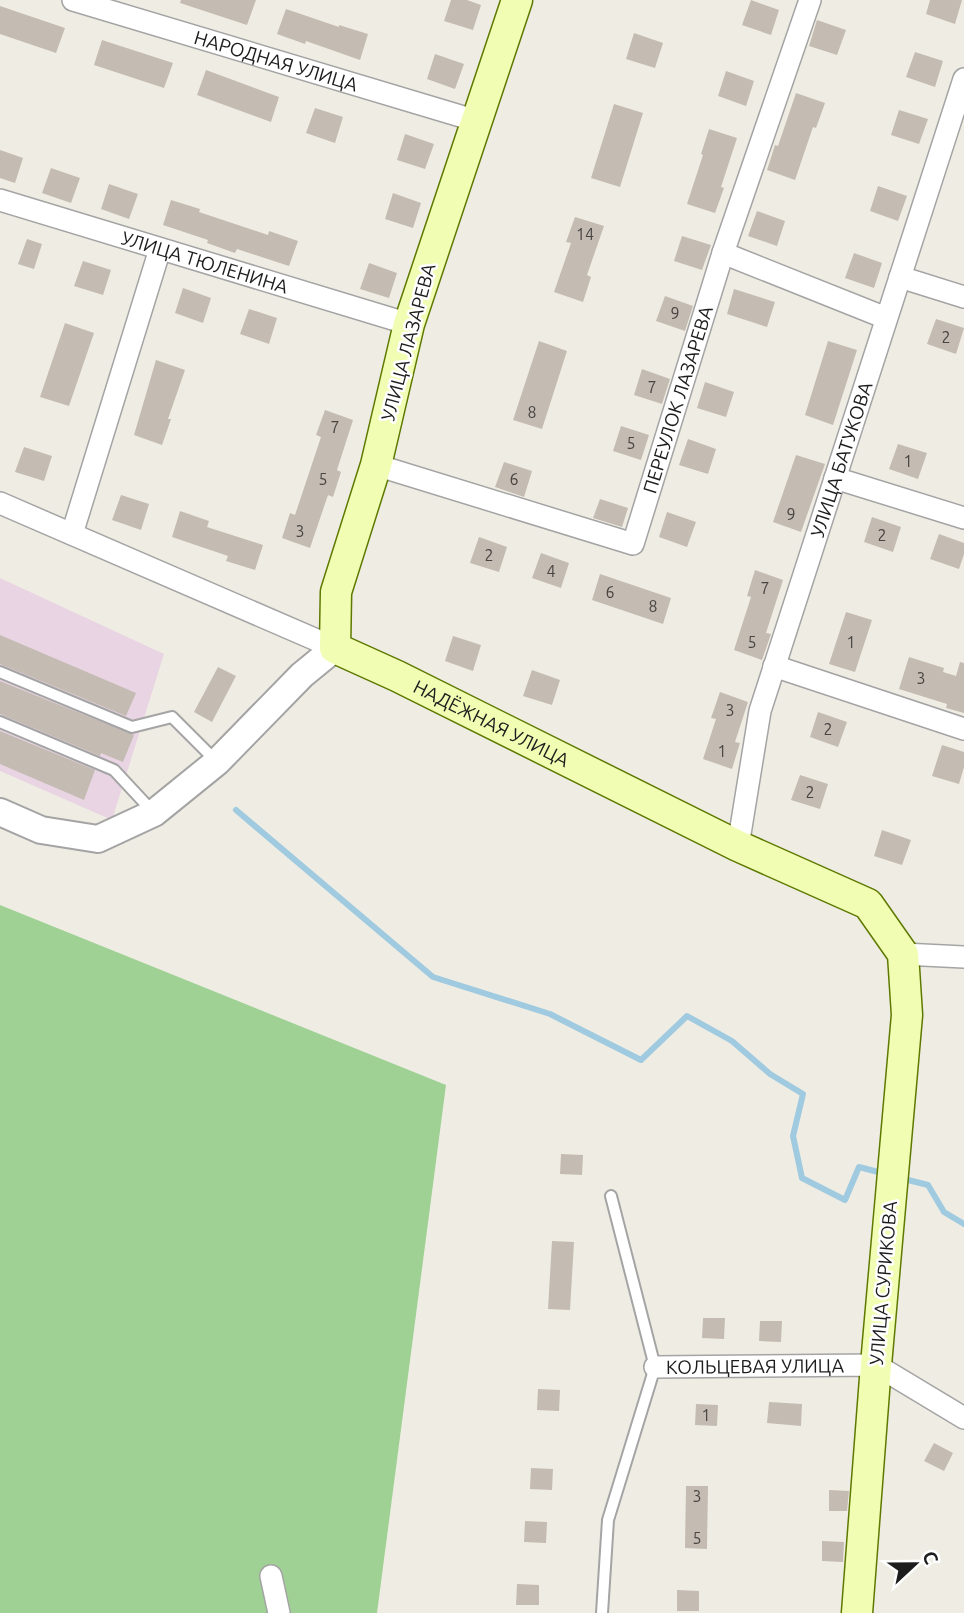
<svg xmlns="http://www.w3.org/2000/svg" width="964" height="1613" font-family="Ubuntu,sans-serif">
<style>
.industrial{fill:#e9d4e3}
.forest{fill:#9fd195}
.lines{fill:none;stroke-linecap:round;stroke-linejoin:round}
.stream{stroke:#a0cae0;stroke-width:6}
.building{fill:#c4bbb2}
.service-casing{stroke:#a4a4a4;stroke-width:14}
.minor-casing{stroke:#a4a4a4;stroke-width:24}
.tertiary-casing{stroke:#a4a4a4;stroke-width:30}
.secondary-casing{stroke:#5e7900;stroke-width:33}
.service{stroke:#fff;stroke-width:10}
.minor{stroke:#fff;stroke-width:21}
.tertiary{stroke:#fff;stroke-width:26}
.secondary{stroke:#f1fdb3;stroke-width:30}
.labels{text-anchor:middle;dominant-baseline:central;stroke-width:5;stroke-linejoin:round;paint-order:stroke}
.number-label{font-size:16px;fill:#474442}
.street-label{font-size:19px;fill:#1d1d1d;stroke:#fff}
</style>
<rect width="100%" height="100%" fill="#efede3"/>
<path class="industrial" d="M0,578L164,654L112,820L0,771Z"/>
<path class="forest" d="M0,905L446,1085L377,1613H0Z"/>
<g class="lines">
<path class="stream" d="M236,810L433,977L550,1014L641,1060L687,1016L732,1041L770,1074L803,1094L793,1136L802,1178L845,1200L859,1167L886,1174
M900,1178L928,1185L944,1212L964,1224"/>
</g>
<path class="building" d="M181,0H256L247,25L180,3Z
M451,0H467L481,5L473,30L444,21Z
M751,0L779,10L771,35L742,25Z
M930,0H962L955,24L926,14Z
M0,6L65,28L56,53L0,34Z
M286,9L339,27V25L368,34L360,60L306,41L305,44L277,34Z
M817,20L846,30L837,55L809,46Z
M634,33L663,43L655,68L626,59Z
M102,40L173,63L164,88L94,65Z
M915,52L943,61L935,87L906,77Z
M435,54L464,64L455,89L427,79Z
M206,70L279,97L271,122L197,95Z
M726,71L754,81L746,106L718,96Z
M796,93L825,103L816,128L813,127L795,180L767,170L775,145L778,146Z
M614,104L643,113L620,187L591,178Z
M315,108L343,117L335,143L306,133Z
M899,110L928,119L919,144L891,135Z
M709,129L737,138L721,187L724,188L715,213L687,204L703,155L701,154Z
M405,134L434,144L425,169L397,160Z
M0,150L23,158L15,183L0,178Z
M51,168L80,178L71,203L42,193Z
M109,184L138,194L129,219L101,209Z
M878,186L907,196L898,221L870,211Z
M393,193L421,203L413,228L385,219Z
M171,200L200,209L199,212L268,235L269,231L298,241L289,266L237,249L235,253L207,243L208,240L163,225Z
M757,211L785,221L777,246L748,236Z
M575,217L604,226L587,275L591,277L583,302L554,292L571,243L566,242Z
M682,236L711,245L702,270L674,261Z
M27,239L42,244L34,269L18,264Z
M854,253L882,263L874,288L845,278Z
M83,261L111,270L103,295L74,286Z
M369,263L397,273L389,298L360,289Z
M183,288L211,298L203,323L175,313Z
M734,289L775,302L767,327L727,314Z
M665,296L693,306L685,331L656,321Z
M249,309L277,318L269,344L240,334Z
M936,319L964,328L956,354L927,344Z
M65,323L94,333L69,406L40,397Z
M539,341L567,351L542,429L513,420Z
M828,341L857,350L833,425L805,415Z
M156,360L185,370L168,419H171L162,445L134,435Z
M642,369L670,379L662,404L634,395Z
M705,382L734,392L726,417L697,408Z
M325,410L353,420L337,470L341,472L333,497L328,495L310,548L282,538L290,513L295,515L321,437L316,435Z
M621,426L649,435L641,460L613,451Z
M688,439L716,449L708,474L679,465Z
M898,444L927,453L918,479L889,469Z
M24,447L52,456L44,481L15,472Z
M796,455L825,464L801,532L773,522Z
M504,462L532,471L524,497L495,487Z
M121,495L149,504L141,530L112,520Z
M600,499L628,508L622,527L593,518Z
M180,511L209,521L207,527L263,545L255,570L226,561L228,556L172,537Z
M667,512L696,522L687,547L659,537Z
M872,517L901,527L893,552L864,542Z
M939,534L964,543V554L959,569L930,559Z
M479,537L507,547L499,572L470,563Z
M541,553L569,563L561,588L532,578Z
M755,570L783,580L766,633L771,634L762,660L734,650L751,597L747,596Z
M600,574L671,598L663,624L592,600Z
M846,612L872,620L855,672L829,664Z
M0,635L136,693L126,716L0,664Z
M453,636L481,645L473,671L445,661Z
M909,657L944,668L943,672L956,676L960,662L964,663V713L946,708L947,704L899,689Z
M218,667L236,676L212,722L194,712Z
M532,670L560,680L552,705L523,696Z
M0,681L134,735L123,762L101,753L100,756L0,714Z
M720,692L748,702L735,742L740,743L732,769L703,759L716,719L711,718Z
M818,712L847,722L838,747L810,737Z
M0,731L95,770L84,800L0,764Z
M942,745L964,752V767L959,784L932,776Z
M800,775L828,784L820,809L791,800Z
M882,830L911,840L902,865L874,856Z
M561,1154L583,1155L582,1175L560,1174Z
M552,1241L574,1242L570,1310L548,1309Z
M703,1318H725L724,1339L702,1338Z
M760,1321H782L781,1342L759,1341Z
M538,1389L560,1390L559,1411L537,1410Z
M769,1402L802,1404L801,1426L767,1423Z
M696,1404L718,1405L717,1426L695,1425Z
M934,1443L953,1453L944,1471L924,1461Z
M531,1468L553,1469L552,1490L530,1489Z
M686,1486H708L707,1549L685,1548Z
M829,1490L849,1491L847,1511H829Z
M525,1521L547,1522L546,1543L524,1542Z
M822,1541L844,1542L843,1562L822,1561Z
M517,1584L539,1585V1605H516Z
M677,1590L699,1591V1611H677Z"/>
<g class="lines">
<g class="service-casing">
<path id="service" d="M0,672L132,727L172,717L217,762
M0,722L114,770L154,813
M602,1613L608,1520L655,1367L611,1196"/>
</g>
<g class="minor-casing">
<g id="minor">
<path id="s1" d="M73,0L477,121"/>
<path id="s2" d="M0,200L409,324"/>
<path d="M723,253L886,318"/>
<path d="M900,277L964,297"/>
<path id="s3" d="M376,465L633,544L723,253L810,0"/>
<path d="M835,478L964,518"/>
<path d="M0,503L335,648"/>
<path d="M72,534L160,249"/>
<path d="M774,666L964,729"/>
<path id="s4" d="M738,846L760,711L964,79"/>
<path d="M903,954L964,957"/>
<path id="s5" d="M655,1367L876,1365L964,1418"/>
<path d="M271,1576L279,1613"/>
</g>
</g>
<g class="tertiary-casing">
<path id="tertiary" d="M0,812L41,830L98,839L154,813L217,762L302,675L335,648"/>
</g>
<g class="secondary-casing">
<g id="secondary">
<path id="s6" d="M517,0L409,324L376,465L336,592L335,648L397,676L738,846L868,904L903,954L907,1015L876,1365L857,1613"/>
</g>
</g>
<use href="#service" class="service"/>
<use href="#minor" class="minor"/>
<use href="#tertiary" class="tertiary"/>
<use href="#secondary" class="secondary"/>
</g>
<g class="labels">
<g class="number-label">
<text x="585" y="234">14</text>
<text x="675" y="313">9</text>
<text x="946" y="337">2</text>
<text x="652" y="387">7</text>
<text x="532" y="412">8</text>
<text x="335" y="427">7</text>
<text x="631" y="443">5</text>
<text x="908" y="461">1</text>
<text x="323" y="479">5</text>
<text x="514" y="479">6</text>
<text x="791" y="514">9</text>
<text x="300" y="531">3</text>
<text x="882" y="535">2</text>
<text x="489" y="555">2</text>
<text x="551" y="571">4</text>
<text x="765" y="588">7</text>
<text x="610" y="592">6</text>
<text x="653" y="606">8</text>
<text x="752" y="642">5</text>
<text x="851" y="642">1</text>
<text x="921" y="678">3</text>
<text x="730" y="710">3</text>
<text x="828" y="729">2</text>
<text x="722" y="751">1</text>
<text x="810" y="792">2</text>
<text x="706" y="1415">1</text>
<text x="697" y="1496">3</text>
<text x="697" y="1538">5</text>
</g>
<g class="street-label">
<text stroke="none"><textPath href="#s1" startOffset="212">НАРОДНАЯ УЛИЦА</textPath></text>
<text stroke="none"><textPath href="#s2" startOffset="214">УЛИЦА ТЮЛЕНИНА</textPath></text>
<text transform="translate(408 342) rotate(-75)">УЛИЦА ЛАЗАРЕВА</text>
<text stroke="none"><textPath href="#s3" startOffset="420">ПЕРЕУЛОК ЛАЗАРЕВА</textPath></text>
<text stroke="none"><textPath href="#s4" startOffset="401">УЛИЦА БАТУКОВА</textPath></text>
<text stroke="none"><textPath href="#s6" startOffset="849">НАДЁЖНАЯ УЛИЦА</textPath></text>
<text transform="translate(883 1283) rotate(-85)">УЛИЦА СУРИКОВА</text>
<text stroke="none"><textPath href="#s5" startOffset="100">КОЛЬЦЕВАЯ УЛИЦА</textPath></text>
</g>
</g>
<g transform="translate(915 1564) rotate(68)" stroke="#ffffff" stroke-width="5" paint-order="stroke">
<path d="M0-5L12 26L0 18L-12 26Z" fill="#1d1d1d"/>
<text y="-10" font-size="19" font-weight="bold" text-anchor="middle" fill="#1d1d1d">С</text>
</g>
</svg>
